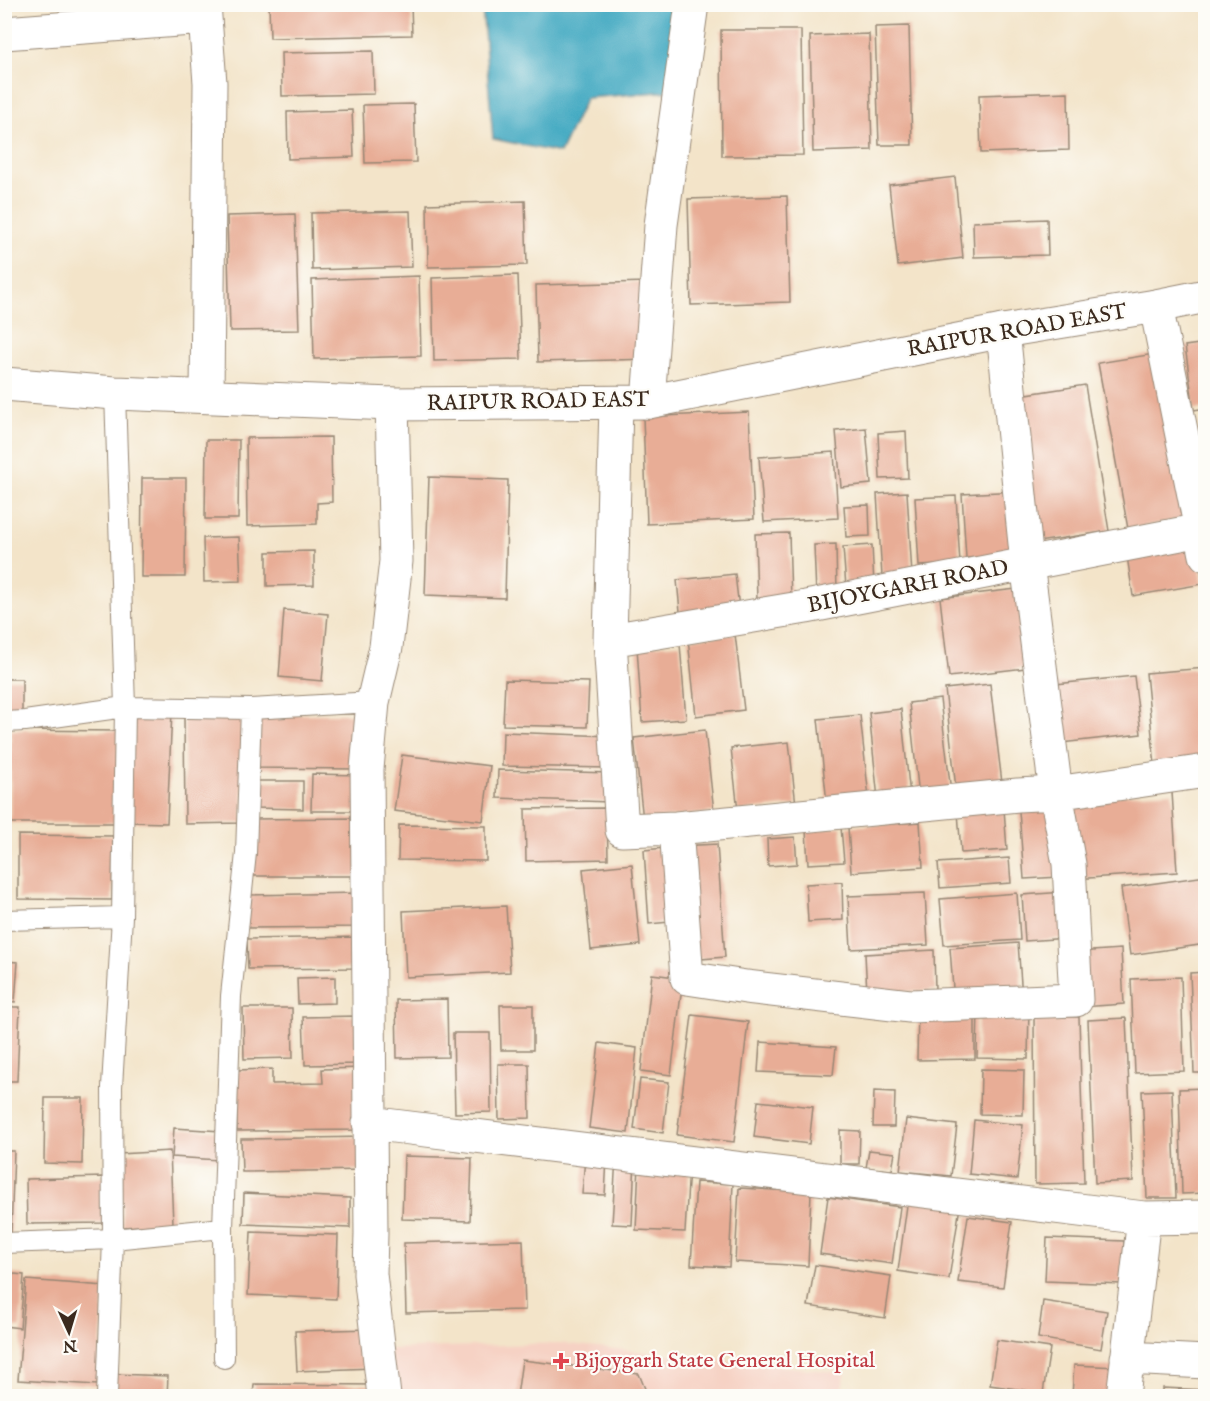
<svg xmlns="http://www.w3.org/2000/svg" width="1210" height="1401" font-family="'IM FELL English',serif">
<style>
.built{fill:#f6d2c4}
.water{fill:#41a8c1;stroke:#3e6970;stroke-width:1.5}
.building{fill:#e8ad96}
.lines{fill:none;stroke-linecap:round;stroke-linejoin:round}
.service-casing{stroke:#978774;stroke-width:22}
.minor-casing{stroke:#978774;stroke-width:35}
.tertiary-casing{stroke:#978774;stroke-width:35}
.service{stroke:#fff;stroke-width:20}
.minor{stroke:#fff;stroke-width:33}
.tertiary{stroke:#fff;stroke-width:33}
.health-dot{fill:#e0444e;stroke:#fdfcf7;stroke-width:2}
.labels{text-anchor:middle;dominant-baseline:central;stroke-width:4.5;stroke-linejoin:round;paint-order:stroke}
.street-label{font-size:22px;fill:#3b2a1e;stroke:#fdfcf7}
.health-label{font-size:22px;fill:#be3a42;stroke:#fdfcf7;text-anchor:start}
</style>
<rect width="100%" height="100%" fill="#fdfcf7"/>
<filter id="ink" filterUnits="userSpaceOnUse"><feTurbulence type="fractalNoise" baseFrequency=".0167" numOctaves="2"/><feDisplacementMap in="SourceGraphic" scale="12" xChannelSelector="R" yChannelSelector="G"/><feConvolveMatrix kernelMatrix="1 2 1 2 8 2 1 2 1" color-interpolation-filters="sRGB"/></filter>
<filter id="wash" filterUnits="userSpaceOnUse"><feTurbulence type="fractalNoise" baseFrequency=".008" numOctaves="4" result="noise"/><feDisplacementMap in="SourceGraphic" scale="24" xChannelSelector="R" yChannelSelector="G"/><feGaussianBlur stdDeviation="1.35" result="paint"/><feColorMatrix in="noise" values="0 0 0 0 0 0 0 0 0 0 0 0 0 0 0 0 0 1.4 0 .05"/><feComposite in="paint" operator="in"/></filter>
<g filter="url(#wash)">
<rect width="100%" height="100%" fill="#f3e4c9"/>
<path class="built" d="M559,1343L846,1373L839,1396H396L389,1349Z"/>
<path class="water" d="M482,5H677L671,91L586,98L560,153L493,139Z"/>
<g id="blocks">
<path class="building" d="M269,4H411L412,35L270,38Z
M909,26L912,145H879L875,27Z
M721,30H801L803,155L722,156Z
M869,34L872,150L813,152L810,36Z
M373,51L374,94L282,96L281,53Z
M1068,92L1069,150L981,153L979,95Z
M414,104L416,162L365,163L363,105Z
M352,110L354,157L288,159L287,112Z
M955,177L963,258L898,266L889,185Z
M787,196L790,302L691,305L688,199Z
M525,201L527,265L428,267L427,204Z
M410,211L412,267L312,270L311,213Z
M295,214L299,330L230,331L227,216Z
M1047,219L1048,255L974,257L973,222Z
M518,275L521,359L434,361L432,278Z
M419,276L421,356L314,359L312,280Z
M648,282L651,359L538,362L536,285Z
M1206,343V408L1194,410L1185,346Z
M1160,353L1189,518L1128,529L1098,363Z
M1085,385L1109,531L1038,542L1014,396Z
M749,412L754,519L647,524L643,417Z
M866,428L871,484L841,487L836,431Z
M906,431L908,478L880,479L878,433Z
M331,437L332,502L317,503V524L247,526L246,438Z
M206,440H239L238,519H205Z
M834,452L838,518L764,522L759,457Z
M429,477L508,480L505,598L425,595Z
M142,478H186L185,577H141Z
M1017,491L1020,554L966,558L962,494Z
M907,492L912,575L882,577L877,494Z
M956,496L960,564L919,566L915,498Z
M869,505L870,536L846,537L844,506Z
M789,533L791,600H757L755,534Z
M239,537L241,581L204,582L203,538Z
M836,544L837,594L816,595L814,545Z
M872,545L874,585L846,587L843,547Z
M1197,545L1203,584L1133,596L1127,556Z
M314,551V585L267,586V552Z
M735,574L740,617L681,622L677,580Z
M1025,588L1034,667L949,677L940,598Z
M284,610L328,614L322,681L279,677Z
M735,634L744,710L696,716L688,639Z
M680,644L686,719L642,722L637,647Z
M1206,668V761L1155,766L1146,673Z
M1134,676L1141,734L1052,744L1046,685Z
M4,679H22V716H4Z
M505,680L589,682L587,727L503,725Z
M990,684L1002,783L956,789L945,689Z
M940,699L951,792L919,796L909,703Z
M901,709L910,796L878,799L869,713Z
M132,710L172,711L167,823L128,822Z
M255,714H362L361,769L254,768Z
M242,715L243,823L185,824L184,716Z
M860,715L869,798L827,803L818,719Z
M11,730L119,731L118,823H10Z
M705,730L714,812L643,820L634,738Z
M503,732L611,736L610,768L502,766Z
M789,742L796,805L738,811L731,748Z
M402,755L490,766L483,821L394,811Z
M498,770L611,773L610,802L497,798Z
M312,774L361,775V811H311Z
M253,781H303V809L253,808Z
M1172,792L1177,872L1074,879L1068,799Z
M607,808L608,859L526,861L525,809Z
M1004,809L1007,850L961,853L958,812Z
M1056,809L1060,877L1024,879L1019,811Z
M359,818L358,876H252V819Z
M920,822L923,867L851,872L848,827Z
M399,825L486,826V861L398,860Z
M841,827L844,862L808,864L806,830Z
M18,835L113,836L112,900L18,899Z
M795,837L797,864L768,866L767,839Z
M717,844L725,957L689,960L681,846Z
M675,847L680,921L649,924L644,850Z
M1009,858L1011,883L940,888L938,863Z
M632,864L640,945L591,950L583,869Z
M1206,876V944L1130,955L1121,888Z
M842,882L843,920L808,922L806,884Z
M1065,892L1068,938L1025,941L1022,895Z
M360,893V927L246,928V895Z
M925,893L928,945L851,949L848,896Z
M1017,893L1020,940L944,945L940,899Z
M506,906L510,972L406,977L403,911Z
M361,937V968L248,969L247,939Z
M1018,943L1022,997L954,1002L950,948Z
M1121,949L1124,1004L1081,1007L1078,952Z
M934,950L935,990L867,993L865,954Z
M4,961L18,962L15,1002L4,1001Z
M1206,972V1073H1194L1190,973Z
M652,974L683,978L671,1075L641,1071Z
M335,977V1003L298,1004L297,978Z
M1181,977L1184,1071L1135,1073L1131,979Z
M447,999L448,1057L397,1058L396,1000Z
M500,1005H533V1050H501Z
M978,1005L1029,1006L1028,1059L977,1058Z
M4,1007H20L17,1081H4Z
M243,1008H292L293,1058L244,1059Z
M918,1008H975V1059L917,1060Z
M692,1015L748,1022L734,1142L677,1135Z
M358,1016L360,1064L305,1065L303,1017Z
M1034,1016L1079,1017L1084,1183L1035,1184Z
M1126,1018L1133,1181L1095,1183L1088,1020Z
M453,1033H490L491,1112L455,1113Z
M760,1042L836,1047L833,1075L758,1072Z
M599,1043L637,1048L628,1133L589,1128Z
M498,1064H529L530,1118L499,1119Z
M365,1068L366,1130L237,1131L236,1070L272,1069V1084L323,1083L322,1069Z
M981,1069L1024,1070L1023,1115L980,1114Z
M640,1079L669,1082L663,1133L634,1129Z
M1206,1088V1193L1182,1194L1179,1089Z
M1172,1090L1176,1198H1147L1142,1091Z
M874,1091L895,1092L894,1127H873Z
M45,1098H83L82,1164L44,1163Z
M758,1101L813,1107L809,1144L754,1137Z
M906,1119L957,1125L951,1176L900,1171Z
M974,1120L1023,1125L1017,1179L969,1174Z
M174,1128L221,1131L219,1160L172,1157Z
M840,1130L860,1131L859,1164H840Z
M366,1137V1170L242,1172L241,1139Z
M869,1150L895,1153L892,1170L866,1168Z
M5,1151H14L11,1234H5Z
M170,1151L173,1224L123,1227L119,1154Z
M404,1156L472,1158L470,1221L402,1219Z
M585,1157L607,1158L605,1195L582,1194Z
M616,1157L635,1159L632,1225L612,1224Z
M639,1164L689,1167L685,1232L636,1230Z
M104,1177L105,1223L27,1224L26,1179Z
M696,1182L733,1184L729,1267L691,1265Z
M739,1188L811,1192L808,1266L735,1262Z
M244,1193L350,1198V1228L243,1224Z
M828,1197L900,1207L892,1264L820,1254Z
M908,1198L960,1206L949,1279L898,1271Z
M968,1216L1012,1222L1003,1287L958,1282Z
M251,1232L338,1235L336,1299L248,1295Z
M1047,1238L1124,1241L1122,1284L1045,1281Z
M523,1240L525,1310L406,1313L404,1243Z
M815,1265L891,1276L885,1318L808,1306Z
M4,1273L24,1275L20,1328L4,1326Z
M26,1280L105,1286L97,1385L18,1380Z
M1043,1301L1107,1311L1101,1349L1038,1338Z
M372,1329L373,1368L297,1371L295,1331Z
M997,1340L1050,1348L1043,1393L990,1385Z
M522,1360L639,1374L648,1396H517Z
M1074,1365L1117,1367L1115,1396H1072Z
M114,1374L168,1376L167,1396H113Z
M254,1384L379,1385V1396H253Z
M1163,1388L1206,1390V1396H1163Z"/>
</g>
</g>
<g filter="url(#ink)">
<use href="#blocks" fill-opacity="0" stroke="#978774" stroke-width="1.5"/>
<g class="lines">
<g class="service-casing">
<path id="service" d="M4,722L25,721L125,707L251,709L373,702
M4,920L122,917
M4,1243L113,1239L223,1228
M224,1358L223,1228L231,996L246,853L251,709
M107,1396L113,1239L112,1087L122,917L125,707L115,393"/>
</g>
<g class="minor-casing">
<path id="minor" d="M204,4L210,83L207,396
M4,33L205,18
M1156,306L1206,555
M648,402L661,225L692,4
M616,404L610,640L622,830L676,828L1018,795L1056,793L1206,771
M610,640L806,607L1206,529
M676,828L687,978L746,987L910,1006L1076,1000L1069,864L1056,793L1027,563L1003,331
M369,1123L1144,1218L1206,1217
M1127,1358L1206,1362
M384,1396L370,1274L371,1233L367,769L373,702L386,647L396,561L392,404
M1123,1396L1144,1218"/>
</g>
<g class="tertiary-casing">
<path id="tertiary" d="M4,384L115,393L392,404L648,402L1003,331L1156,306L1206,296"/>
</g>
<use href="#service" class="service"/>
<use href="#minor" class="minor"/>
<use href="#tertiary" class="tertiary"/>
</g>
</g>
<path class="health-dot" d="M558 1352h6v6h6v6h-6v6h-6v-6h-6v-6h6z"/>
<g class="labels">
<g class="street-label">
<text transform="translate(1017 331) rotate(-10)">RAIPUR ROAD EAST</text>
<text transform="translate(538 402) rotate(-1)">RAIPUR ROAD EAST</text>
<text transform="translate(908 587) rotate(-11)">BIJOYGARH ROAD</text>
</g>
<g class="health-label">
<text x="574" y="1361">Bijoygarh State General Hospital</text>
</g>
</g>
<rect width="1210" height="1401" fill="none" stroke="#fdfcf7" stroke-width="24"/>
<g transform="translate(69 1332) rotate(176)" stroke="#fdfcf7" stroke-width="4.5" paint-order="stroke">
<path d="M0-4.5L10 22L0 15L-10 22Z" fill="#3b2a1e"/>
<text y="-9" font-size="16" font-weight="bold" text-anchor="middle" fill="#3b2a1e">N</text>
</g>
</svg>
